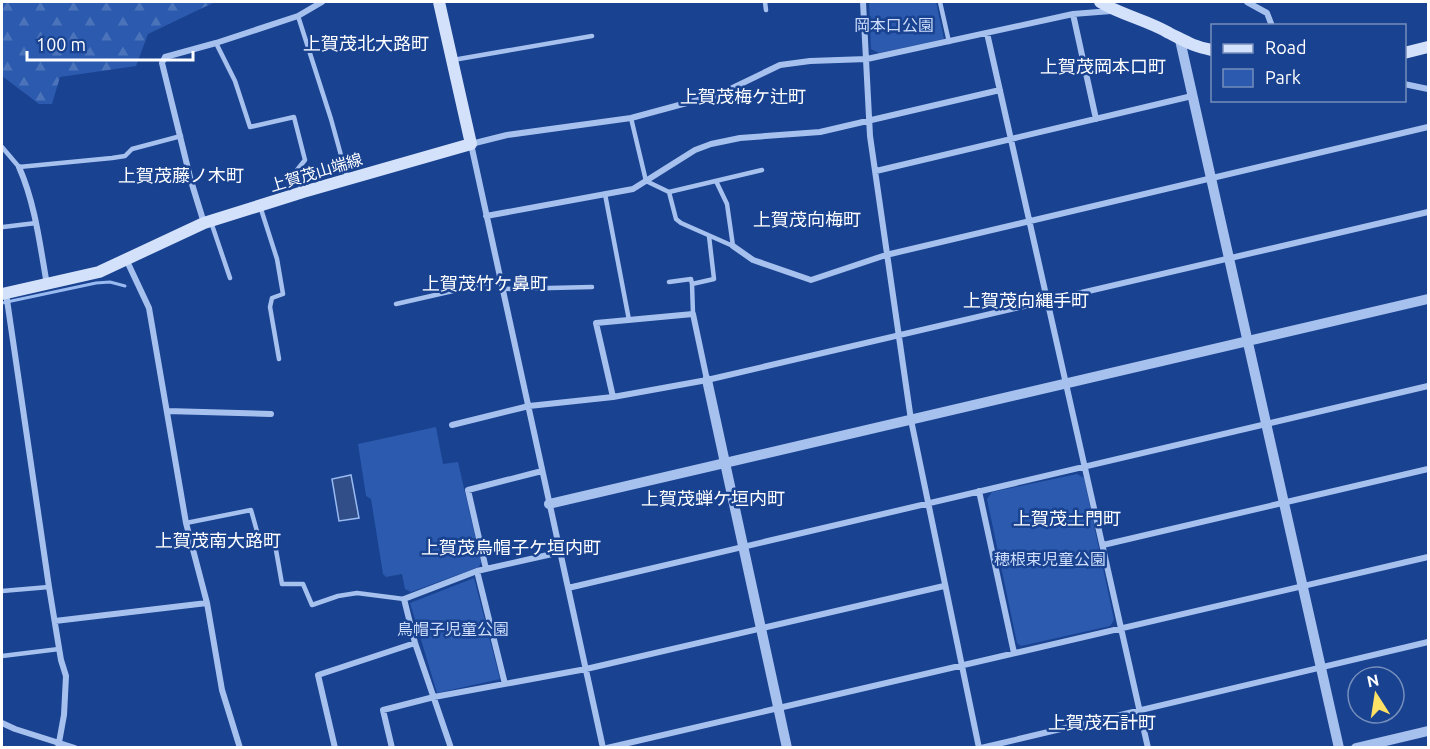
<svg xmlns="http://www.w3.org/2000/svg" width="1430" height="749" font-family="Ubuntu,'Noto Sans JP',sans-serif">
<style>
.green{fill:#2b5aae}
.forest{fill:url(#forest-firs)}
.water{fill:#314e88;stroke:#99baf1;stroke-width:1.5}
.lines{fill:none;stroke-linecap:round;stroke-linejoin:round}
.stream{stroke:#99baf1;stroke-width:3}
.service{stroke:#a7c1ef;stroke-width:4.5}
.minor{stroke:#a7c1ef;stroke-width:6}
.tertiary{stroke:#a7c1ef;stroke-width:10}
.secondary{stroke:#d4e1fb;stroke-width:12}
.labels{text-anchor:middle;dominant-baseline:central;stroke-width:5;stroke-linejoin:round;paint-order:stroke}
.park-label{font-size:16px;fill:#cdddfb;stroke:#194290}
.street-label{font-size:16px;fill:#fff;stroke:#194290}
.neighbourhood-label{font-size:18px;fill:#fff;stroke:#194290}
</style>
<defs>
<pattern id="forest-firs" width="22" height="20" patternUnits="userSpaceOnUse" patternTransform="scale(1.5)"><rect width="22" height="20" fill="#2b5aae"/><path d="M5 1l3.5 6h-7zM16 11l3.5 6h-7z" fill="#4b73ba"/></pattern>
</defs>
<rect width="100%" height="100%" fill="#194290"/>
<path class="green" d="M869,2H936L944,39L879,53L871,49Z
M436,427L443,464L458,462L481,562L479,567L411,592L405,589L402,574L386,577L383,574L371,499L366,496L358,444Z
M1077,474L1084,478L1114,620L1110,626L1021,646L1017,643L987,499L992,492Z
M474,578L500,679L437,693L410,603Z"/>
<path class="forest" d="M2,2H215L148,34L136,66L60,77L52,104H39L2,76Z"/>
<path class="water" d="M351,475L359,518L339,521L332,479Z"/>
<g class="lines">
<path class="stream" d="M2,303L96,283L110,282L125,286"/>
<path class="service" d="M765,2L766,10
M940,2L949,42
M298,16L331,119L347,177
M216,43L235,81L250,127L294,117L305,160L297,170L302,192
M453,60L592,36
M631,118L646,181L669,192L676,219L681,223L733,246
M2,147L19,167L112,158L125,156L132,149L181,136
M716,181L727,204L733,246
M669,192L762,170
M605,194L629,320
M260,206L277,259L283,294L272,298L270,307L279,359
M211,222L230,278
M3,227L36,223
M669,282L691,279L692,284
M503,289L592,287
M396,304L501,280
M693,314L692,284L714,279L709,236
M186,523L251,510L258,535L273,533L282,584H303L312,605L338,596L357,593L404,599
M2,591L49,587
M2,656L59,649"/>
<path class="minor" d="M863,2L870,136L911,420L979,748
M1247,2L1267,13L1272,26
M1073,14L1096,119
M987,33L1148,748
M1404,84L1428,89
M19,167C35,203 40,245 47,285
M876,171L1192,96
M486,216L633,189L695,150L711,144L740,138L820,132L1000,90
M204,223L191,181L162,63L165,57L216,43L298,16L322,2
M733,246L753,260L811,280L886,255L1428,127
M126,259L149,308L186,523L207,603L222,690L240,748
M6,293L49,587L61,660L66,676L64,715L58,748
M613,397L596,323L693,314L707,380
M167,411L271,414
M452,425L529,406L613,397L707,380L1428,212
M979,491L1014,653
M1103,545L1428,469
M486,569L468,490L542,471
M477,571L505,684
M568,588L1428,386
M55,621L207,603
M2,723L15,729L75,748
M335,748L318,675L415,643
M392,748L383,710L434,697L586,669L944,586
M451,748L415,643L404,599L477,571L561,552
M603,748L471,144L507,135L631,118L720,94L780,65L810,61L867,59L1073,14L1111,11
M607,748L1428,557
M981,748L1428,642"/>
<path class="tertiary" d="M1180,40L1339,748
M707,380L787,748
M549,504L1428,299
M1356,748L1428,731"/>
<path class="secondary" d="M1100,2C1121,15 1147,20 1169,33C1187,42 1192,46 1212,50
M1404,53L1428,47
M2,294L99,272L204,223L303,192L471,144L439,2"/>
</g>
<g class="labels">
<g class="park-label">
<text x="894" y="25">岡本口公園</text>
<text x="1050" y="559">穂根束児童公園</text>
<text x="453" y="629">鳥帽子児童公園</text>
</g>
<g class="street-label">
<text transform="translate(316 172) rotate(-17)">上賀茂山端線</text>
</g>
<g class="neighbourhood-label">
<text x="366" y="43">上賀茂北大路町</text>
<text x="1103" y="66">上賀茂岡本口町</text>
<text x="743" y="96">上賀茂梅ケ辻町</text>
<text x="181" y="175">上賀茂藤ノ木町</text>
<text x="807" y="219">上賀茂向梅町</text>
<text x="485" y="283">上賀茂竹ケ鼻町</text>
<text x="1026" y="300">上賀茂向縄手町</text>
<text x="713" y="498">上賀茂蝉ケ垣内町</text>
<text x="1067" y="518">上賀茂土門町</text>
<text x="218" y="540">上賀茂南大路町</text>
<text x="511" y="547">上賀茂烏帽子ケ垣内町</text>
<text x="1102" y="722">上賀茂石計町</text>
</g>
</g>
<rect width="1430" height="749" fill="none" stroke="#ffffff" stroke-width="6"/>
<rect x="1211" y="24" width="195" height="78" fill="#194290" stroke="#758ebc" stroke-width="1.5"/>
<rect x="1223" y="44" width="30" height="9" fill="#d4e1fb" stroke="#758ebc" stroke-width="1.5"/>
<text x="1265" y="54" font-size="18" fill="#ffffff">Road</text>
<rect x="1223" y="69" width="30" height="18" fill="#2b5aae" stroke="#758ebc" stroke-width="1.5"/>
<text x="1265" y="84" font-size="18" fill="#ffffff">Park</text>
<g transform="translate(1376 695) rotate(348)"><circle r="28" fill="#194290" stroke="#758ebc" stroke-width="1.5"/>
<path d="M0-4.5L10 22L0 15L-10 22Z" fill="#ffe165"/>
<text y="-9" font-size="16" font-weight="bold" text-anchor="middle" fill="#ffffff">N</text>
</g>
<path d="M27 51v9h166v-9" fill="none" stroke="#ffffff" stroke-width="3"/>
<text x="36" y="51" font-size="18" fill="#ffffff" stroke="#194290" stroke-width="4.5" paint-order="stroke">100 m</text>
</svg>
